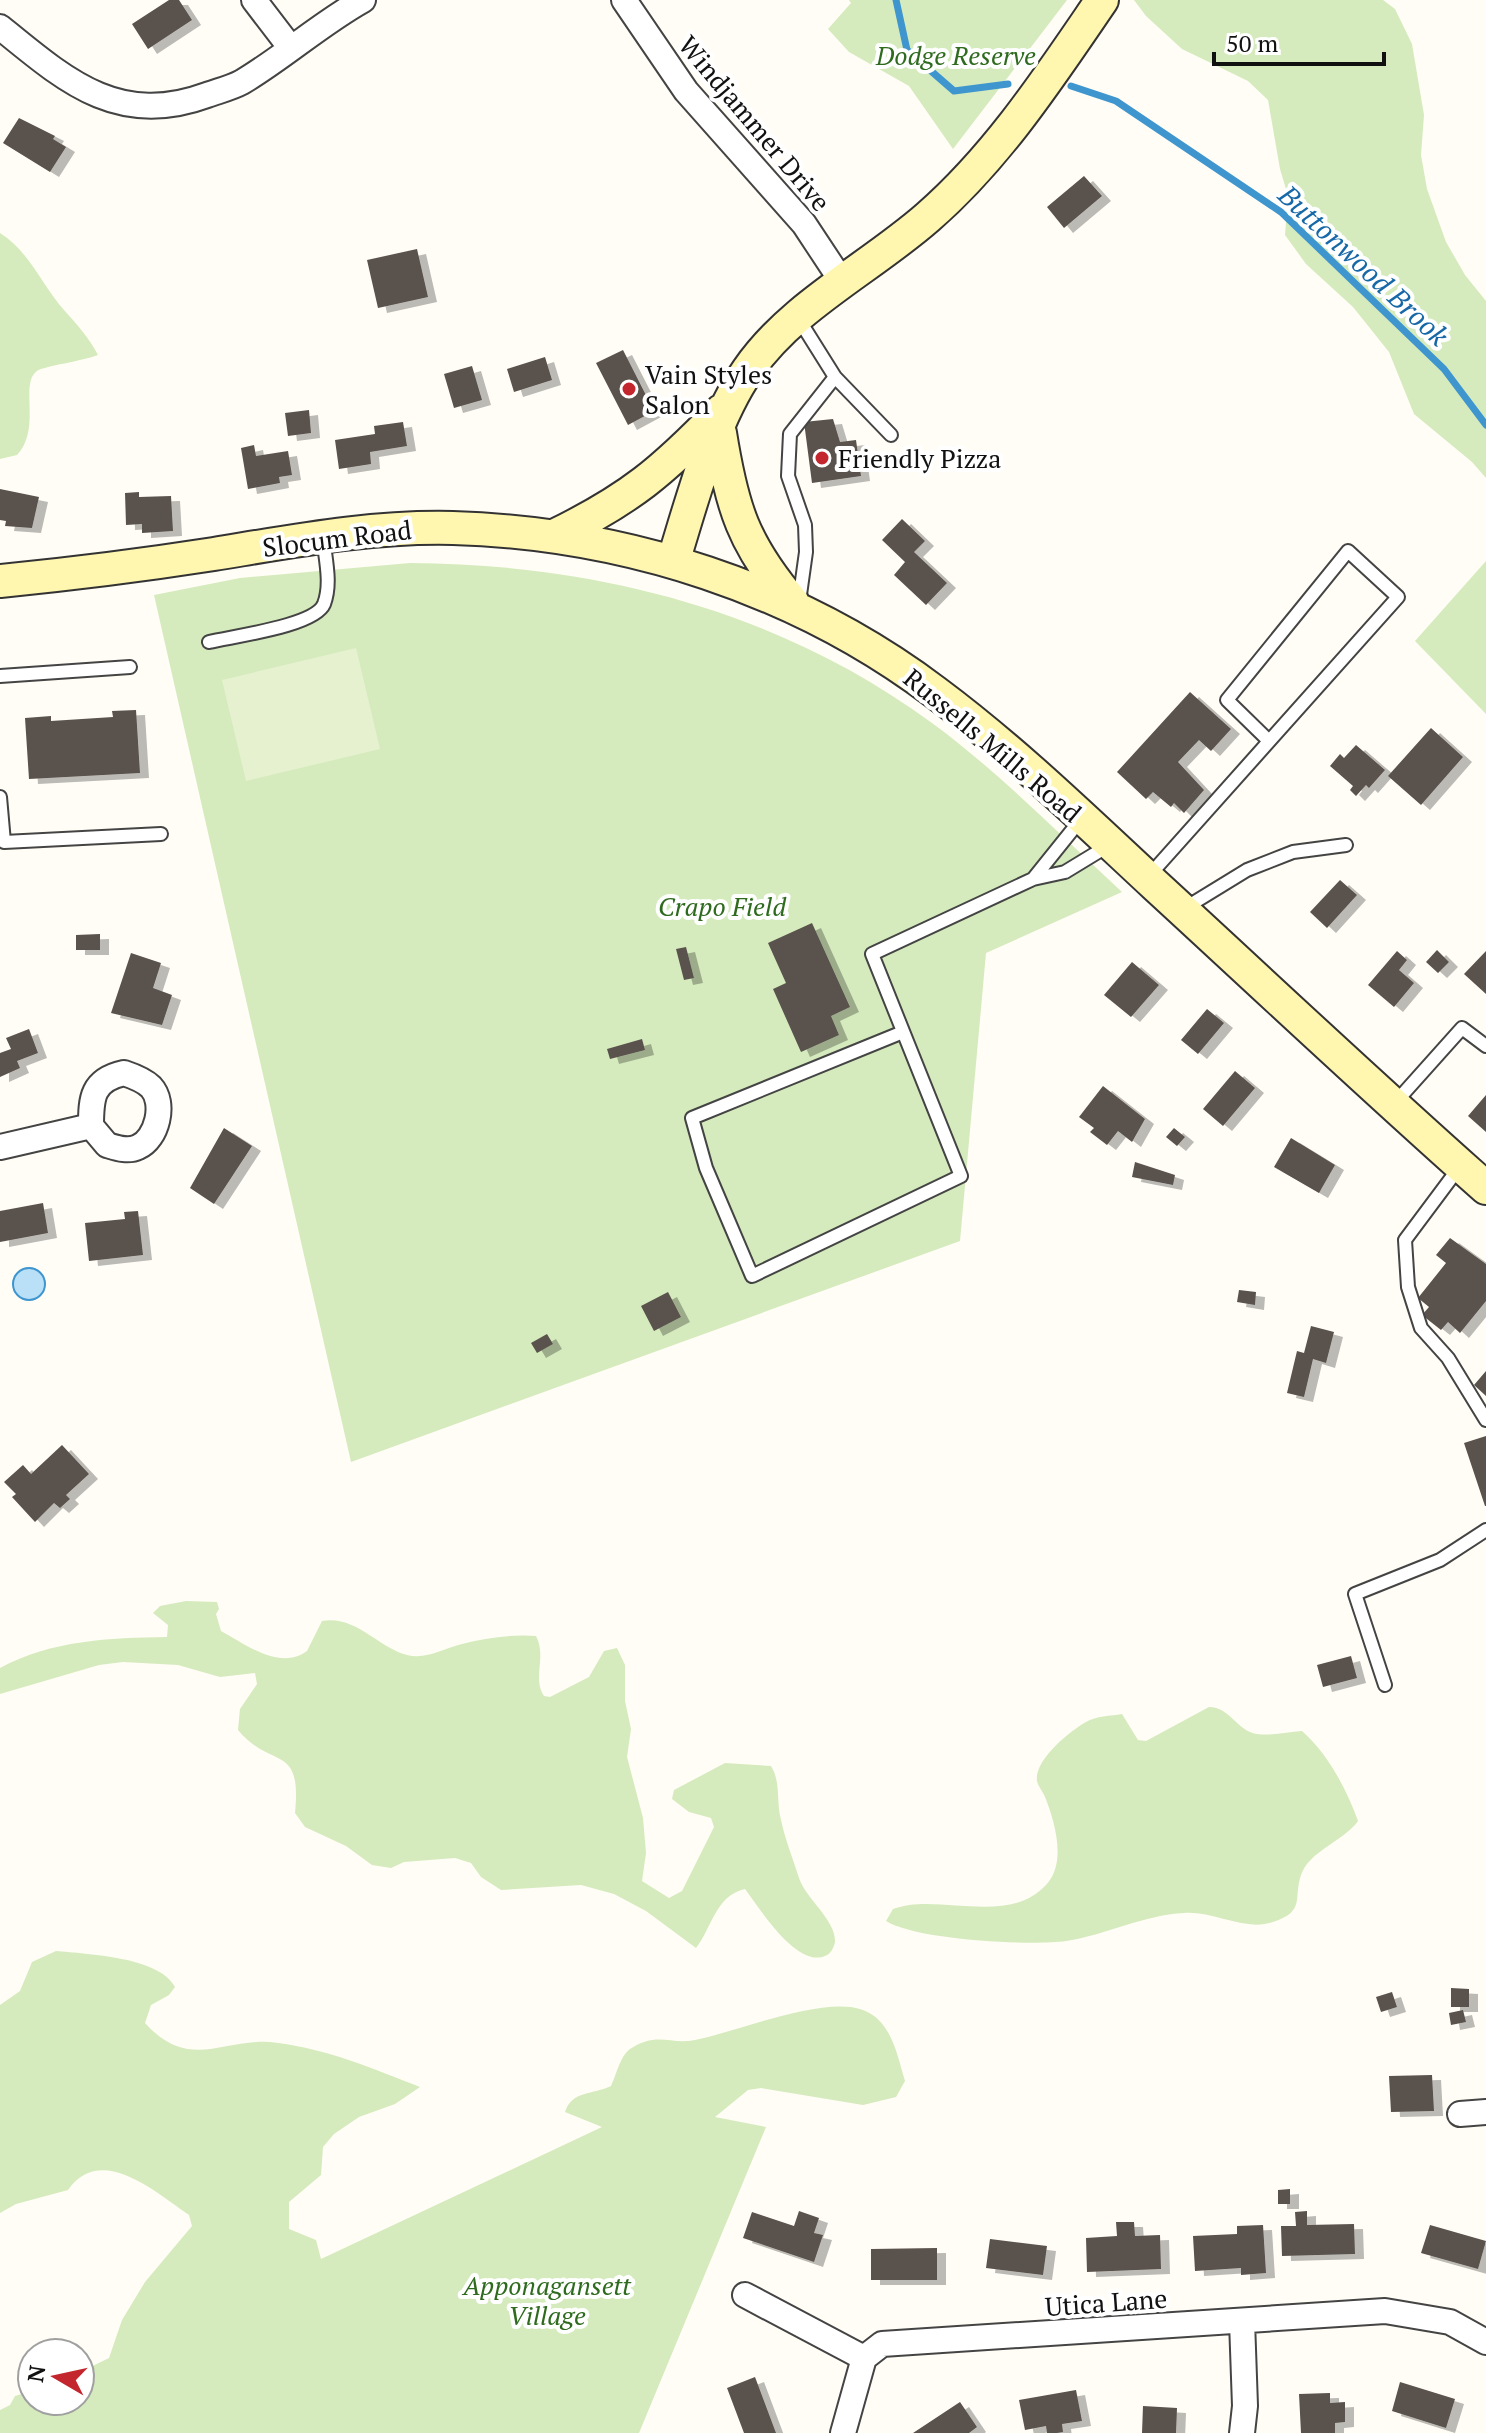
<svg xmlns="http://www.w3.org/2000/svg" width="1486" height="2433" font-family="'PT Serif',serif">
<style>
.green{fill:#d5ebbd}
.pitch{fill:#e6f2cf}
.water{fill:#b9e0f7;stroke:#3f96cf;stroke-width:2}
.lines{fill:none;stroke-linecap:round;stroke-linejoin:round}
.stream{stroke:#3f96cf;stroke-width:7}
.building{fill:#5a524d;filter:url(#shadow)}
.lane-casing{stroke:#444;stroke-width:16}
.street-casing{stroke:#444;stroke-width:28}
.secondary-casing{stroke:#333;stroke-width:36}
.lane{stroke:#fff;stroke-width:12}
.street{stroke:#fff;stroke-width:24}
.secondary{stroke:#fff6b0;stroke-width:32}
.poi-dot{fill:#c4262e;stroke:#fff;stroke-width:3}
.labels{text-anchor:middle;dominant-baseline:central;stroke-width:8;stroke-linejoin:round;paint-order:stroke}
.park-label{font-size:26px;font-style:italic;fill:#2f6b1f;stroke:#fff}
.street-label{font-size:26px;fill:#111;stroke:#fff}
.poi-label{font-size:26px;fill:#111;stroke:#fff;text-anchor:start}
.water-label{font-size:28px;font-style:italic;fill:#1768a6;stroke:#fff}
</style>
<defs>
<filter id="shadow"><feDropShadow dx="9" dy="5" stdDeviation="0" flood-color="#0004"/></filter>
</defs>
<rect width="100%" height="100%" fill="#fffdf5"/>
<path class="green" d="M849,0H1067L953,149L909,86L849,52L828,29L851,3Z
M1134,0H1383L1395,9L1412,44L1424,115L1421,155L1427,189L1446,242L1465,275L1486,301V478L1472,462L1414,414L1389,352L1353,307L1306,264L1285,235L1288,196L1280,169L1268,100L1248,81L1182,49L1146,16Z
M0,233C29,251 42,285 64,310C78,326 88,336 98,355C83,361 44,366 37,371C19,384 42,428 17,455L0,459Z
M1486,561V714L1415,641Z
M410,563C597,564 780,611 932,723C1000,773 1060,835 1122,892L986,953L960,1241L351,1462L154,595L240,578Z
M186,1601L217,1602L219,1609L216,1614L221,1631C245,1644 280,1671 307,1651L322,1621C356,1615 377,1647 407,1655C426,1660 445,1648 462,1644C485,1638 513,1634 536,1636C547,1656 532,1678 544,1696L550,1697L589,1677L604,1651L617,1648L625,1665V1701L631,1729L627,1757L643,1818L646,1853L642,1881L669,1898L682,1891L714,1827L711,1818L689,1812L672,1799L674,1790L725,1763L771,1766C781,1782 776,1801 781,1820C785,1839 793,1859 799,1878C806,1899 836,1920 835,1942C834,1947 831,1954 825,1956C796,1968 759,1907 745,1889C715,1896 712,1928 696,1948L646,1911L614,1894L581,1885L501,1890L481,1877L471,1863L455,1858L404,1862L391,1868L372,1865L346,1846L305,1827L295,1813C302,1742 272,1771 238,1730L240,1709L257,1684L255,1673L220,1677L178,1665L123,1662L99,1665L0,1694V1668C52,1640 109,1638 167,1637L168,1625L153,1613L160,1606Z
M1209,1707C1230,1707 1237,1731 1257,1734C1271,1736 1288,1732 1302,1731C1328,1754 1346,1788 1358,1821C1344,1841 1309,1851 1301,1875C1293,1899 1306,1911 1273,1922C1245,1932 1215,1911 1184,1913C1143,1915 1106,1935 1066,1941C1030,1946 916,1940 886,1921L893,1909C938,1892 1007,1927 1046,1885C1067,1863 1055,1822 1045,1797C1043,1792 1038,1786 1037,1781C1034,1760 1070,1731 1086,1722C1096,1716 1111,1716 1122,1714L1138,1740L1146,1741Z
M56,1951C87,1954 160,1957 175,1987L169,1995L151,2005L145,2023C191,2074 226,2035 278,2043C327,2049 374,2069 420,2087L395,2104L359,2117L334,2134L323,2147L321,2175L289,2202V2229L316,2240L321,2259L602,2127L565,2112C572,2090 593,2095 611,2086C616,2076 620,2056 630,2049C657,2031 670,2045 695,2040C736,2032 824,1995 863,2010C892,2021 897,2055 905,2081L896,2097L863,2105L761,2088L748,2090L715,2117L766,2127L639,2433H0V2410L10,2405L15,2396L32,2391V2401H80V2372L109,2358L122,2320L145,2282L192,2226L189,2215C155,2192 101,2143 68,2190L16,2204L0,2213V2005L20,1991L32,1962Z"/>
<path class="pitch" d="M356,648L380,749L246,781L222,680Z"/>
<path class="water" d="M13 1284a16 16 0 1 1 32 0a16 16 0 1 1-32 0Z"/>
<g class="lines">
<path class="stream" d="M896,0L907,50L954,91L1008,84
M1071,86L1116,101L1281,212L1444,369L1486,425"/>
</g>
<path class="building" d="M169,0H179L192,20L148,49L132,24Z
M19,118L55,136L53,139L66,147L50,172L3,143Z
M1084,176L1102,196L1064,228L1047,207Z
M417,249L428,297L378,308L367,260Z
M623,350L654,411L628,425L596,363Z
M545,357L552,380L514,392L507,369Z
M472,366L482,400L454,408L444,374Z
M309,410L311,433L288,436L285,413Z
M833,419L840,442L856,440L861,476L812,483L804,422Z
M403,422L407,446L370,452L371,464L339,469L335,440L375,434L374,426Z
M254,445L256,456L288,451L292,475L279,477L280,483L248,489L241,448Z
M0,489L39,497L32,528L5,526L6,521L0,520Z
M139,492V497L171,496L173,531L142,533V524L126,525L125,493Z
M902,519L925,541L914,552L947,583L926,605L894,575L905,562L882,540Z
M1190,692L1231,729L1211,751L1199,740L1178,762L1204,790L1184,813L1174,803L1171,807L1153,792L1146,799L1117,772Z
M136,710L140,773L29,779L25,718L51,716V721L113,717L112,711Z
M1431,728L1463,757L1421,805L1388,776Z
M1356,745L1385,770L1369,788L1366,785L1356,796L1350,790L1353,786L1330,766L1340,754L1344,758Z
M1340,880L1357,895L1327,928L1310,912Z
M812,923L850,1007L831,1016L839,1035L801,1052L773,989L786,983L768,943Z
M100,934V950H76V935Z
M686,947L694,978L684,980L676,949Z
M1437,950L1449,962L1438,973L1426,962Z
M1397,951L1407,960L1399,970L1414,983L1394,1007L1368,985Z
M1486,951V994L1464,974Z
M131,953L161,963L153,988L172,995L162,1025L111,1013Z
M1132,962L1159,985L1131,1017L1104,995Z
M1207,1009L1224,1023L1198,1054L1181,1040Z
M29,1029L38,1053L17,1061L20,1068L0,1077V1053L11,1049L6,1038Z
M642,1039L645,1050L610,1059L607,1049Z
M1235,1071L1255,1088L1223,1126L1203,1109Z
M1103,1086L1145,1119L1132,1142L1118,1131L1107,1145L1090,1132L1094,1128L1079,1117Z
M1486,1095V1132L1468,1116Z
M224,1128L252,1146L214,1204L190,1188Z
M1174,1128L1185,1137L1177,1146L1166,1137Z
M1291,1138L1335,1165L1319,1193L1274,1167Z
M1135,1162L1175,1175L1173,1185L1132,1177Z
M43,1203L48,1233L0,1242V1211Z
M138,1211L143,1255L89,1261L85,1223L125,1219L124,1212Z
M1450,1238L1486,1264V1301L1460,1333L1448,1322L1441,1330L1422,1315L1429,1307L1418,1298L1446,1263L1436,1255Z
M1239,1290L1256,1292L1255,1305L1237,1302Z
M668,1292L681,1317L654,1331L641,1306Z
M1311,1326L1334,1332L1326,1363L1313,1359L1304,1397L1287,1393L1297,1351L1304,1353Z
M547,1334L553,1344L537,1353L531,1343Z
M1486,1371V1396L1474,1385Z
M1486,1436V1506H1485L1464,1443Z
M62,1445L89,1474L66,1495L70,1499L60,1508L54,1503L35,1522L12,1497L16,1494L4,1482L23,1465L31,1474Z
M1351,1656L1357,1678L1323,1687L1317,1665Z
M1451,1988L1469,1989V2007H1451Z
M1392,1992L1397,2007L1381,2012L1376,1997Z
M1463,2010L1466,2022L1451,2025L1449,2013Z
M1432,2075L1434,2111L1391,2112L1389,2076Z
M1290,2189V2204H1278V2190Z
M799,2211L819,2218L814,2233L823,2235L814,2262L743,2238L752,2212L794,2226Z
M1307,2211V2225L1354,2224L1355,2254L1282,2256L1281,2226H1296L1295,2212Z
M1116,2222H1134L1135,2236L1160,2235L1161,2269L1087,2272L1086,2238L1117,2236Z
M1263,2225L1266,2273L1241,2275V2268L1195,2271L1193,2236L1237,2234V2226Z
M1430,2225L1486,2241L1478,2269L1421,2253Z
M990,2239L1047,2246L1043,2275L986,2268Z
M937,2248V2280H871V2249Z
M755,2377L776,2433H744L727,2388Z
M1400,2382L1455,2399L1446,2428L1392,2411Z
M1076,2390L1082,2421L1062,2424L1063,2432L1057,2433H1047L1046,2426L1025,2430L1019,2400Z
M1330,2393V2403L1345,2402V2422L1335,2423V2433H1301L1299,2394Z
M960,2402L977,2427L969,2433H913Z
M1143,2406L1177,2408L1176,2433H1142Z"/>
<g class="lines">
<g class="lane-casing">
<path id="lane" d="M798,318L835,377L790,434L788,476L805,525L806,552L799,602
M835,377L891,435
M209,642C234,636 315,626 324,604C332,583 325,558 323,536
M0,676L130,667
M0,797L4,842L161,834
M1082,818L1033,879L1065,872L1111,844
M1147,878L1398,597L1348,551L1227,700L1269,741
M1185,908L1247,870L1293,852L1346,845
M903,1032L692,1118L706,1168L752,1276L961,1176C932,1102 902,1028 872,954L1033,879
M1394,1104L1462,1028L1486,1046
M1461,1165L1405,1240L1408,1287L1421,1328L1448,1358L1486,1420
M1385,1685L1355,1594L1440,1560L1486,1530"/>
</g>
<g class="street-casing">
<path id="street" d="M254,0L290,47
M624,0L686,91L804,224L843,283
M0,27C65,80 118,128 207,95C218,91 231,88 242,82C284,57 320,24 363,0
M124,1073C133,1076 144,1080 151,1087C166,1103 157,1139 138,1147C128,1152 117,1148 107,1145L91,1126C91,1098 92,1080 124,1073Z
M0,1147L91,1126
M1460,2114L1486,2112
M745,2295L864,2358L882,2344L1385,2311L1450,2322L1486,2342
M1242,2321L1245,2406L1242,2433
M843,2433L864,2358"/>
</g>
<g class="secondary-casing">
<path id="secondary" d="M720,433C732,508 743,544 793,603
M554,536C630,499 663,471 721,411
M673,562C692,501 712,422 748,370C792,306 870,268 928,217C998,156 1050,76 1102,0
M0,581C72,574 143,565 214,554C294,541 372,526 453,528C625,533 797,588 935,692C1013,750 1084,819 1155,885C1265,986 1374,1089 1486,1188"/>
</g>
<use href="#lane" class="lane"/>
<use href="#street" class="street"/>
<use href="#secondary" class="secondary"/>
</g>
<g class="poi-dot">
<circle cx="629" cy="389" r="8"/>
<circle cx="822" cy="458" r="8"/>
</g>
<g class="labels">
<g class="park-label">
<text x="956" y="55">Dodge Reserve</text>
<text x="722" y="906">Crapo Field</text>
<text x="547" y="2285">Apponagansett<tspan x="547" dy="30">Village</tspan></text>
</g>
<g class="street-label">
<text transform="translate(755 123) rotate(50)">Windjammer Drive</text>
<text transform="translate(337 538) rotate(-7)">Slocum Road</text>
<text transform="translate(993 745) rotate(40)">Russells Mills Road</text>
<text transform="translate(1106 2302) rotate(-4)">Utica Lane</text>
</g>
<g class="poi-label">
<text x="645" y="374">Vain Styles<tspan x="645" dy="30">Salon</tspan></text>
<text x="838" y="458">Friendly Pizza</text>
</g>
<g class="water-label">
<text transform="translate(1364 265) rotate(43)">Buttonwood Brook</text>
</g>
</g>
<g transform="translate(56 2377) rotate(279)"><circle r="38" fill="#ffffff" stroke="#a0a0a0" stroke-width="2"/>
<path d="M0-6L14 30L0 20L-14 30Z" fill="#c4262e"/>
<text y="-12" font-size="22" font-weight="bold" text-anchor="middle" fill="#111111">N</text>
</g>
<path d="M1214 52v12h170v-12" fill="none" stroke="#111111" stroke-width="4"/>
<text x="1226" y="52" font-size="24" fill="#111111" stroke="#ffffff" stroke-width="6" paint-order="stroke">50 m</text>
</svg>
